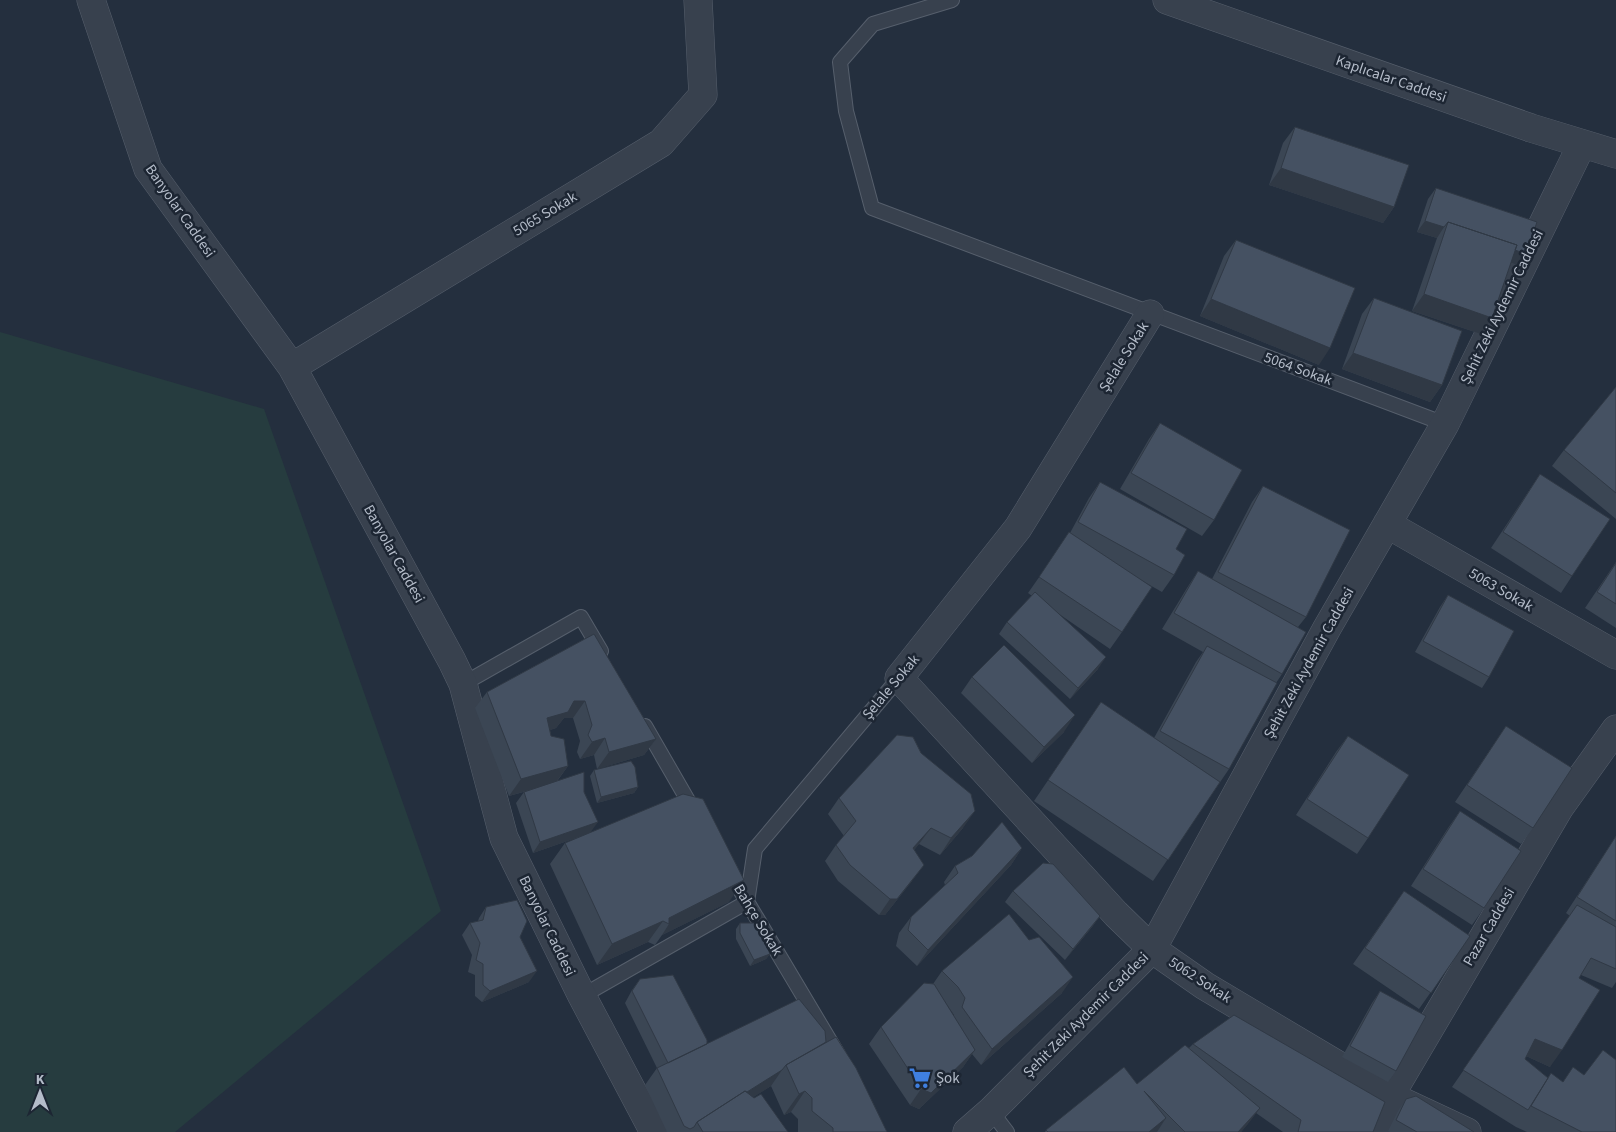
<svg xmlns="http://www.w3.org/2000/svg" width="1616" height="1132" font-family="'Source Sans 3',sans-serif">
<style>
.green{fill:#263c3f}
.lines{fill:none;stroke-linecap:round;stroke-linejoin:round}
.service-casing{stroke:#565f6c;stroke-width:16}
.minor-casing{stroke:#565f6c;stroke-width:29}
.service{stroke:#38414e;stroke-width:14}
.minor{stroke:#38414e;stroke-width:28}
.wall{fill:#3b4654;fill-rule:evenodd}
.shaded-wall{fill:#303945}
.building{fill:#455162;stroke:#303945}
.labels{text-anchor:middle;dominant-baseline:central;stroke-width:5;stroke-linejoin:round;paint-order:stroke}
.street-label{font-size:15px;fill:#b4bcc9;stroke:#1d2633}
.poi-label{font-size:15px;fill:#b4bcc9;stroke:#1d2633;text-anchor:start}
</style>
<rect width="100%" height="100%" fill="#242f3e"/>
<path class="green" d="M0,332L264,409L441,911L175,1132H0Z"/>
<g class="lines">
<g class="service-casing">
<path id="service" d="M952,0L873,24L840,62L846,111L872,208L1445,424
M463,684L581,617L601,651
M645,726L694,811
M730,873L839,1056
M582,996L747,902L755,849L899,678
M991,1111L1007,1132"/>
</g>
<g class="minor-casing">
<path id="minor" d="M91,0L148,169L292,367L452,661L463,684L504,838L582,996L654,1132
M1167,0L1531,128L1616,154
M1150,314L1018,528L899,678L1116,914L1152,949L1205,986L1390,1096L1467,1132
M292,367L661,143L703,95L698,0
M1387,524L1616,655
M967,1132L991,1111L1152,949L1327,628L1445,424L1582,144
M1376,1132L1390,1096L1560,807L1616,729"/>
</g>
<use href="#service" class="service"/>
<use href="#minor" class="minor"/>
</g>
<path class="wall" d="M1295,127L1394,207L1383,223L1269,185L1283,143Z
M1436,188L1518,265L1511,263L1481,334L1412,311L1437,238L1417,232L1428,199Z
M1236,240L1319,365L1200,316L1224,256Z
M1374,298L1442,385L1430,402L1342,369L1362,314Z
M1616,387V519L1552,466L1564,450Z
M1160,423L1214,520L1202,536L1120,489L1149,439Z
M1540,474L1572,576L1561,593L1491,548Z
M1100,482L1176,549L1174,575L1162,592L1139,579L1122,632L1110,649L1059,614L1098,669L1070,699L999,634L1007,622L1032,596L1028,593L1070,533L1089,498Z
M1263,486L1306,617L1298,627L1282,674L1276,683L1229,769L1153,881L1034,801L1101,702L1154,738L1196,662L1203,652L1162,629L1187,588L1198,571L1212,579L1252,502Z
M1616,562V628L1585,608Z
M1448,595L1489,677L1482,688L1415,652L1440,607Z
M594,634L656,739L644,755L597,769L594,755L580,759L577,752L580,741L573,718H564L556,728L550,730L551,736L568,766L558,780L584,792L591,832L729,902L662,935L655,945L648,942L597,965L550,864L565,843L576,838L533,853L516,803L524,792L527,791L509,796L475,708L487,692Z
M972,677L1064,732L1032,763L961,693Z
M1506,726L1533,828L1521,844L1455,802Z
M1348,736L1368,838L1357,854L1296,815L1336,752Z
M921,753L963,828L940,855L919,844L914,850L912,881L885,915H879L838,881L825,861L836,845L844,836L828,814L839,798Z
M594,770L638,787L634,793L597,803L590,776Z
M1460,811L1484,908L1472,925L1411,886L1448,828Z
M1616,836V982L1612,988L1581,975L1579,978L1550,1067L1526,1056L1525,1059L1548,1078L1616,1132H1527L1516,1127L1452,1087L1570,916L1566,913Z
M1022,848L1011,865L917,966L896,946L899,933L911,917L945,885L944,882L955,866L972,856Z
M1013,891L1100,916L1092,927L1065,960L1005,902Z
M1404,891L1470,936L1419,1009L1353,964Z
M486,907L520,937L529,982L482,1002L475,996V975L468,972L472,955L462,935L470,923L478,921L479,918Z
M740,923L770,954L766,959L750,966L736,939V929Z
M942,971L1062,993L981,1065L972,1054L963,1067L919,1109L910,1105L869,1044L881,1027L933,984ZM945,1002L954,1015H953Z
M640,979L707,1044L825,1043L887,1132H798V1119L791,1112L784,1115L771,1086L753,1097L788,1132H667L645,1085L657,1068L625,1003L632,990Z
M1380,991L1396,1071L1388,1082L1342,1057L1372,1003Z
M1193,1044L1373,1132H1283L1256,1113L1241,1132H1045L1046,1130L1137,1084L1189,1048Z
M1406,1099L1474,1132H1390L1388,1131L1398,1111Z"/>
<path class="shaded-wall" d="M1281,168L1394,207L1383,223L1269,185Z
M1425,221L1444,227L1437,238L1417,232Z
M1446,228L1526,254L1518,265L1442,240Z
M1424,294L1492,318L1481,334L1412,311Z
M1211,299L1330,348L1319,365L1200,316Z
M1353,353L1442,385L1430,402L1342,369Z
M1106,657L1098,669L1070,699L1078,688Z
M574,701H585L573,718H564L556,728L536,735L547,718Z
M1075,715L1064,732L1032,763L1044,747Z
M605,738L594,755L580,759L592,742Z
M656,739L644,755L597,769L609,752Z
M568,766L556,782L509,796L521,779Z
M638,787L634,793L597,803L601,797Z
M975,811L963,828L940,855L951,838Z
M598,822L590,833L533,853L540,842Z
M931,828L919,844L902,865L913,848Z
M1022,848L1011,865L917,966L928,950Z
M924,865L912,881L885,915H879L890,899Z
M744,880L729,902L662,935L669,924V918Z
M1100,916L1092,927L1065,960L1073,949Z
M663,921L648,942L597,965L612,944Z
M770,954L766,959L750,966L754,960Z
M537,971L529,982L482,1002L490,991Z
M1073,977L1062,993L981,1065L992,1049Z
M1535,1039L1562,1050L1550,1067L1524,1055Z
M975,1050L963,1067L919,1109L910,1105L921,1089Z
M782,1070L771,1086L702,1130L698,1124Z
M805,1091L791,1112L784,1115L799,1094Z
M1260,1108L1248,1124L1241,1132H1238Z
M1166,1118L1157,1132H1149Z"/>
<path class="building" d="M1295,127L1409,165L1394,207L1281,168Z
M1436,188L1537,222L1526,254L1515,250L1517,245L1448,222L1444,227L1425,221Z
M1448,222L1517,245L1492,318L1424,294Z
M1236,240L1355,288L1330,348L1211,299Z
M1374,298L1462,331L1442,385L1353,353Z
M1616,387V493L1564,450Z
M1160,423L1242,470L1214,520L1131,473Z
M1540,474L1610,519L1572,576L1503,532Z
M1100,482L1187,529L1176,549L1185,555L1174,575L1078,522Z
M1263,486L1350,530L1306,617L1218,572Z
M1069,532L1152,587L1122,632L1039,577Z
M1616,563V604L1597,592Z
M1198,571L1306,632L1282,674L1174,613Z
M1035,592L1106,657L1078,688L1007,622Z
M1448,595L1514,631L1489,677L1423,641Z
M594,634L656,739L609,752L605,738L592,742L588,735L592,725L585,701H574L568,712L547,718L551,736L564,739L568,766L521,779L487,692Z
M1004,645L1075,715L1044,747L972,677Z
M1207,646L1277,683L1229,769L1160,731Z
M1101,702L1220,782L1168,860L1048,780Z
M1506,726L1572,768L1533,828L1467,785Z
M897,735L913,737L921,753L971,794L975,811L951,838L931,828L913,848L924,865L897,899H890L850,865L836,845L856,821L839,798Z
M1348,736L1409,775L1368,838L1307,799Z
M631,761L635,767L638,787L601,797L594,770Z
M584,772V792L598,822L540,842L524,792Z
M683,794L703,799L744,880L669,918V924L663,921L612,944L565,843Z
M1460,811L1521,851L1484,908L1423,869Z
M1002,822L1022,848L928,950L908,930L911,917L958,873L955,866L972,856Z
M1616,836V921L1577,897Z
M1043,863L1053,864L1100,916L1073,949L1013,891Z
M1404,891L1470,936L1431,993L1365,948Z
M517,900L527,921L520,937L537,971L490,991L483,985V964L476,960L480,943L470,923L483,920L486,907Z
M1577,905L1616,927V969L1591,958L1579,978L1600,990L1562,1050L1535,1039L1525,1059L1548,1078L1528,1110L1463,1070Z
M1009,914L1029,940L1039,937L1073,977L992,1049L962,1007L965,998L958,987L942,971Z
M740,923H757L770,954L754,960L740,933Z
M673,975L707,1040V1044L668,1063L632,991L640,979Z
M924,983L934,984L975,1050L931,1093L921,1089L881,1027Z
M1380,991L1426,1016L1396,1071L1350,1046Z
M799,999L825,1031L826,1042L814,1049L786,1065L782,1070L747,1092L745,1091L697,1122L694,1127L690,1129L684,1126L657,1068Z
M1234,1015L1385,1102L1373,1132H1298L1301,1120L1193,1044Z
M836,1037L856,1068L887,1132H833V1128L812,1111V1098L805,1091L799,1094L786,1065Z
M1185,1045L1260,1108L1238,1132H1185L1144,1091L1166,1118L1149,1132H1048L1046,1130L1124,1067L1137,1084Z
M1603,1050L1616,1060V1132H1582L1531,1106L1551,1073L1563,1082L1573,1067L1584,1075Z
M745,1091L754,1098L761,1094L788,1132H703L697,1122Z
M1416,1096L1474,1132H1417L1396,1120L1406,1099Z"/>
<defs>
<g id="supermarket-bare" transform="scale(1.725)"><path d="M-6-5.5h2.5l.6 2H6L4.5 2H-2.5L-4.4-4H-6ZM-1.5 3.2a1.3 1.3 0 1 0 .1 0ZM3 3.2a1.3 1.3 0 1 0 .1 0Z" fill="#3f7fe0" stroke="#1d2633" stroke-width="2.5" paint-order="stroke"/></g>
</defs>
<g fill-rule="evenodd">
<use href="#supermarket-bare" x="920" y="1078"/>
</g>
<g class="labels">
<g class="street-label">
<text transform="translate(1391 79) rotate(19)">Kaplıcalar Caddesi</text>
<text transform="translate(180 211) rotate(55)">Banyolar Caddesi</text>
<text transform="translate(545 214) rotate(-31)">5065 Sokak</text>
<text transform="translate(1502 307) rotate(-64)">Şehit Zeki Aydemir Caddesi</text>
<text transform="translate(1124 357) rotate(-58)">Şelale Sokak</text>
<text transform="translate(1298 369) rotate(20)">5064 Sokak</text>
<text transform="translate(394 554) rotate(61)">Banyolar Caddesi</text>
<text transform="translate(1501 590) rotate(30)">5063 Sokak</text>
<text transform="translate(1309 663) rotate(-61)">Şehit Zeki Aydemir Caddesi</text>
<text transform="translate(891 687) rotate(-50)">Şelale Sokak</text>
<text transform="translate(758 920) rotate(59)">Bahçe Sokak</text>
<text transform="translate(547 926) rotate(64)">Banyolar Caddesi</text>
<text transform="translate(1489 927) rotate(-60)">Pazar Caddesi</text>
<text transform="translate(1200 980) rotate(33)">5062 Sokak</text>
<text transform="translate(1086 1015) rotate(-45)">Şehit Zeki Aydemir Caddesi</text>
</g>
<g class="poi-label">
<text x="936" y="1078">Şok</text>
</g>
</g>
<g transform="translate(40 1092)" stroke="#1d2633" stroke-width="4" paint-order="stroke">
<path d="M0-4L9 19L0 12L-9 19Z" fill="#b4bcc9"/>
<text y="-8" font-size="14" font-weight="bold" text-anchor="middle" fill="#b4bcc9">K</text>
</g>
</svg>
